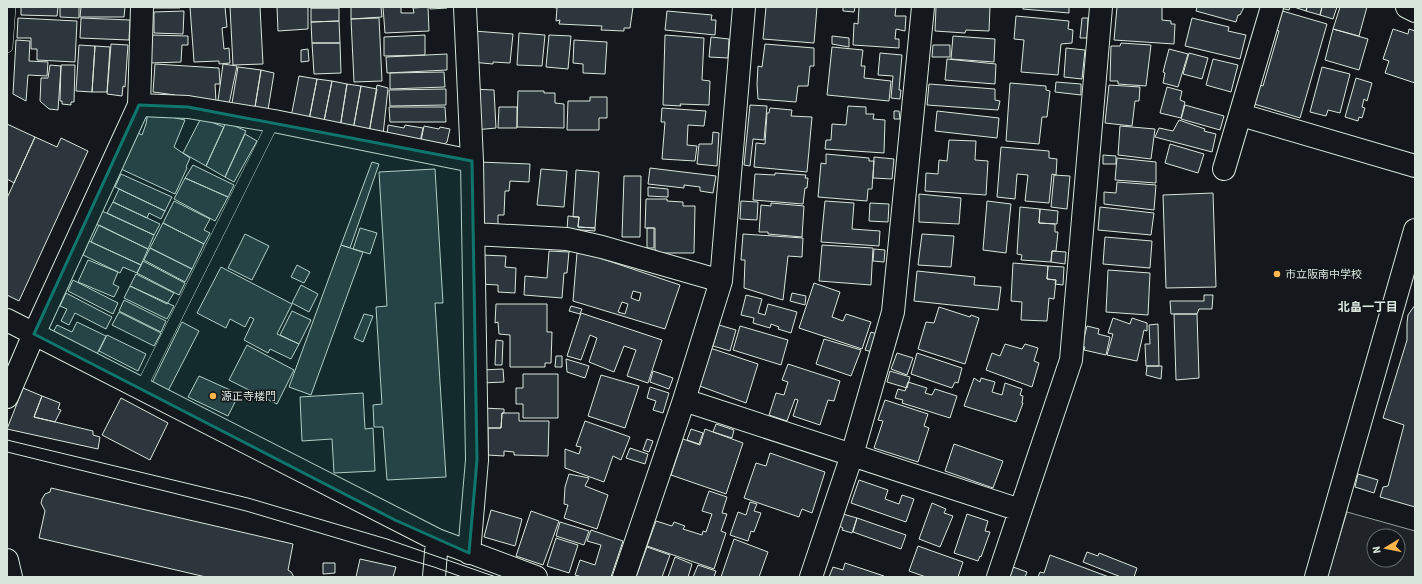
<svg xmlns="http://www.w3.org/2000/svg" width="1422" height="584" font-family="'Source Sans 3','Noto Sans JP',sans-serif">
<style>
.green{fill:#202428;stroke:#939e99;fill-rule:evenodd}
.building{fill:#2c363c;stroke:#d8e6dc;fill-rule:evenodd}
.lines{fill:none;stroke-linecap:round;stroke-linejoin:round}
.service-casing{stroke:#d8e6dc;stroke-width:12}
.minor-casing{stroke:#d8e6dc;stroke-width:24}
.tertiary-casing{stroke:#d8e6dc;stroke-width:24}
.service{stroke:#14181c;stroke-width:11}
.minor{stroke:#14181c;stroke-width:22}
.tertiary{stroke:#14181c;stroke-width:22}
.tram{stroke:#d8e6dc;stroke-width:1}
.marked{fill:#0f766e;fill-opacity:0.2;stroke:#0f766e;stroke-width:3;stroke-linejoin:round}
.poi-dot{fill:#ffb74d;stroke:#14181c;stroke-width:1.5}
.labels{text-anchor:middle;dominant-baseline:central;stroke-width:3;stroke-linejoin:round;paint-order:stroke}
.poi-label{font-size:11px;fill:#d8e6dc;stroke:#14181c;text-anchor:start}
.neighbourhood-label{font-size:12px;font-weight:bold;fill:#d8e6dc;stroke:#14181c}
</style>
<rect width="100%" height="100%" fill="#14181c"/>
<path class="green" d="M1347,512L1415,531V577H1327ZM1374,536H1398V560H1374Z"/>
<path class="building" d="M21,7H58L57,16L21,15Z
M60,7H79V18L60,17Z
M81,7H125L124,17H80Z
M153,7H180V8H153Z
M190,7H225L227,27L222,28L224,49L229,48L230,63L219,64V61L194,62Z
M230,7H260L263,64L233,65Z
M277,7H308V29L278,31Z
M311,7H339V8H311Z
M351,7H381L382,17L351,19Z
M383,7H401V13H414L413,8L428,7L429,31L385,33Z
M430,7H447V8L430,9Z
M551,7H633L630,28H624V31L601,30L602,26L559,24L560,20L556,21L557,8Z
M766,7H817L814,43L763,39Z
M843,7H855L854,12L843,11Z
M859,7H896L895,16H906L905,31L896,29L895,39H899V48L853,45L854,23L858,24Z
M936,7H990L989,31L966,30L965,33L935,31Z
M1023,7H1069V13L1023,9Z
M1117,7H1162V20L1171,21V24H1175L1174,44L1114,40Z
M1197,7H1244L1240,15H1238L1236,22L1196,11Z
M1276,7H1290L1289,10Z
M1294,7H1307L1306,11Z
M1307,7H1322L1320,15L1306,11Z
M1322,7H1337L1333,19L1320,15Z
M1340,7H1367L1359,36L1333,29Z
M311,8H339V21L311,22Z
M1279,10L1327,24L1300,118L1251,103L1257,84L1263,86L1279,31L1273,29Z
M184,11L183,34L154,33V12Z
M667,11L712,15L711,20H716L715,35L665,30Z
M1016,16L1069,21L1068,29L1073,30L1072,43L1061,44L1058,75L1021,72L1024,40L1014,39Z
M18,18L77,21L75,62L37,60V49H31V38H17Z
M81,18L130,20L129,40L80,38Z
M379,18L382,81L354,82L351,19Z
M1082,18H1088L1087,38H1080Z
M1192,18L1229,27L1228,31L1246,35L1240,59L1185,46Z
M339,21L340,43H312L311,22Z
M1333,29L1368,39L1359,70L1325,60Z
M1393,29L1408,34L1409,29L1415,31V83L1385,73L1389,61L1383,59Z
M474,31L513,34L510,63L493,62V64L471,62Z
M519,33L545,35L542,66L517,65Z
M151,35L188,36V45H182L181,62L150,63Z
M425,35V55L384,56V37Z
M549,35L571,36L568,69L546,67Z
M665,35L704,38L702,80L710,81L709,105L680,104L681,106L663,105Z
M832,36L849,38V47L832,44Z
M953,36L995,39L994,62L951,59Z
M711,37L729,39L728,58L709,57Z
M16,40L30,41L29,61L48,62L47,76L28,75L26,101L13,94Z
M574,40L607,42L605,74L583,73V64L573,63Z
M312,43H340L341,73L314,74Z
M1121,43L1151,45L1146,86L1118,84V81H1110L1111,46H1120Z
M111,44L128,45L125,87L123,86L122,96L107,94Z
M765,44L814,48V66H810L808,86H798L796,102L758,99L757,84L758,66L762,67Z
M79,45L95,46L92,92L76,91Z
M933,45H950V57H932Z
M95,46L110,47L107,92H92Z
M832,47L863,50L861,66H865L864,78L891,81L889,101L827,95Z
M1066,48L1085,50L1082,79L1064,77Z
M308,49L309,61L301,62V50Z
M1169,49L1188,54L1178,87L1163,83L1165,73L1163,72Z
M880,53L902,55L899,90H901L900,99L891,98L893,76L878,75Z
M1189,53L1208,58L1202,79L1183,74Z
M447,54V70L387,73L386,57Z
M947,59L996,64L995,84L945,80Z
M1213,59L1238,65L1231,92L1206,85Z
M155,64L219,68L220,84H215L216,102L176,99L175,95L153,92Z
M223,64L237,66L228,109L217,108Z
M50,65L61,66L58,110L49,109L40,101L41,78H48Z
M61,65H75L74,102H71V105L62,104V101H60Z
M238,67L261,70L254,113L231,109Z
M1322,67L1350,74L1340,113L1328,110L1326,116L1310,112Z
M261,70L274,73L267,116L254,113Z
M444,72L445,87L390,89V73Z
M299,76L317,79L309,120L291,117Z
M1356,78L1372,83L1367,101L1364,99L1362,107L1365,108L1362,118L1359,117L1358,121L1345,117Z
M317,79L332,81L323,126L309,120Z
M332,81L347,84L340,128L323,126Z
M1056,82L1081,84V95L1055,92Z
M1010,83L1046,86V90L1050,91L1047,117H1042L1039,144L1006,141Z
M347,84L361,86L353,130L340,128Z
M929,84L995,89V100L1000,101L998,110L927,105Z
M377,85L388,88L383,135L369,133Z
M1109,85L1140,87L1139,101H1135L1132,126L1105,123Z
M361,86L377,89L369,133L353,130Z
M1167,87L1182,91L1180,100L1185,102L1181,118L1160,113Z
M446,89V105L390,106L389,90Z
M471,89L494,90L496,128L475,130Z
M518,91H544V93H555V103L564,104V128L517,127Z
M590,97H607V118H599V130H567L568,101H590Z
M750,105L767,106L764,140L753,139L750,166L744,165Z
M1185,105L1224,116L1220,130L1181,119Z
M848,106L866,107V114H874L873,119L885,120L884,153L825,149L826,140H831L832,124L846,125Z
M389,107H445L446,122H390Z
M499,107H517V128H498Z
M662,108L706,111L704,126L688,125L687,145L697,146L695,161L662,159L665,122H661Z
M770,108L792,110L791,116L812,117L807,172L754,167L756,143L765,144L767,113H769Z
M894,111H899L900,119H894Z
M937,111L999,118L997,138L935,131Z
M148,112L185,120L174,147L190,158L186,167L187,168L175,194L121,169L136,132L142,135L146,124Z
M201,118L224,127L206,166L183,153Z
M1179,120L1205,129L1204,131L1216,134L1212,152L1155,137L1159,128L1173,131Z
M226,122L246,131L225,177L206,166Z
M7,124L35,137L14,183L7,179Z
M388,125L404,128L405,125L423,128L420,142L387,136Z
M424,126L439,129L440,127L450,129L447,142L443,145L421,141Z
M1120,126L1155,129L1151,159L1118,155Z
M713,132L719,133L717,166L697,164L699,144H712Z
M245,134L257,141L234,182L225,177Z
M35,137L57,147L61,138L88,151L19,301L7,295V198Z
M949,140L976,141L975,160L988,161L986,195L925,191L926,173L938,174L939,160L947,161Z
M1170,144L1204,154L1198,173L1165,163Z
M1001,147L1049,151V158L1057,159L1056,175L1052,174L1049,203L1025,201L1028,175L1017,174L1015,199L997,197Z
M826,154L869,158V161H874L872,189H868L867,201L818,197L821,163L826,164Z
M1103,155L1116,156V164H1103Z
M874,157L894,159L892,179L873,178Z
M1117,158L1156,162V183L1115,180Z
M372,162L379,164L350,248L341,245Z
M479,162L530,164L529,182L510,181L509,191H505L504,215H498V227L476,226Z
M193,165L234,185L228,197L185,178Z
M650,168L716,176L713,193L700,191V187L684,185V188L648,184Z
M435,169L443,303H435L446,477L387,480L383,427H374L373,405L382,404L376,307L387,306L379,172Z
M541,169L567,171L564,207L537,205Z
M576,170L599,172L595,228L578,227L579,217H573Z
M775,173L806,175L805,178H808L807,188H805L803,204L753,200L755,174L775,175Z
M121,174L172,197L165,211L115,187Z
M1054,175L1070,176L1067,209L1051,207Z
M624,176H641L640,237H622Z
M185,178L228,197L215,221L174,199Z
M1117,182L1156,185L1154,210L1104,204V192L1116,193Z
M648,187L668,189V197L648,196Z
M119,189L165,211L161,219L149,213L147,218L113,202Z
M1213,193L1216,287L1166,288L1163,195Z
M919,194L961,198L959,224L919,222Z
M646,199H667V201L683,202V206H695L694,253H662L655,250V228H645Z
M174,201L210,219L204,230L210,233L204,244L163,223Z
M741,201L758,202L757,220L740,219Z
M825,201L854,203L852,229L880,231L879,246L821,242Z
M987,201L1011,204L1006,253L983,250Z
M113,202L160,224L154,235L107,213Z
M771,203L804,206L802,237L768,234V232H759L761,205L771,206Z
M870,203L889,204L888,222L869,221Z
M1020,207L1040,209L1039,223L1055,224V232H1058L1056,251H1052L1051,262L1021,260L1022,255L1017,254Z
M1100,207L1154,213L1151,235L1098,230Z
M1040,209L1058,211L1057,224L1039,223Z
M102,211L154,235L148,249L96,224Z
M568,216L579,217L578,227L595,228V231L567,229Z
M163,223L204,244L192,269L150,248Z
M99,225L148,249L141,265L91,242Z
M360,228L377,233L370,254L353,249Z
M647,228H654V248H647Z
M245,234L269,246L252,280L228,268Z
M743,234L803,238L802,257L788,256L783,300L744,288L745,260H741Z
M922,234L954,236L951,267L918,265Z
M1105,237L1152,241L1150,268L1103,264Z
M89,241L141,265L137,273L123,267L120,273L83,255Z
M341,245L363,252L311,395L289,387Z
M822,245L873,248L871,285L819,281Z
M150,248L192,269L185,282L144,260Z
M874,249L885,250L884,262L873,261Z
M549,251L569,252L567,273H564L562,298L524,295L525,276L547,278Z
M1052,251L1066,252L1065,264L1051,262Z
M577,253H585L680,285L665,329L573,301ZM633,291L641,293L639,301L631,298ZM622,302L628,304L625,314L618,312Z
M481,255L506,256L505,267L516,268L515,293L498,292V285L479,284Z
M88,260L118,272L113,284L119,287L114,297L78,282Z
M143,261L185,283L179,295L137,273Z
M1013,263L1048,266L1047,279L1056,280L1054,299L1049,298L1047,321L1021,320L1022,302L1011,301Z
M297,265L310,272L304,283L291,277Z
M1048,266L1064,267L1063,285L1055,284L1056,280L1047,279Z
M221,267L292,304L277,334L299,344L291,359L270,349L268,353L244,340L254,319L250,317L245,327L230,319L226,328L197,313Z
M1108,270L1150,273L1148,315L1106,312Z
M917,271L975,277L974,285L1001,287L998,310L914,301Z
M136,274L174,293L167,304L130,286Z
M73,280L118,303L113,314L68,291Z
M814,283L840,292L832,317L843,321L846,314L871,322L862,349L799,328Z
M301,285L318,294L309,312L292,303Z
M130,286L174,306L167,319L124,298Z
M66,293L112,317L106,329L75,313L69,325L61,321L67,309L60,306Z
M792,293L806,296L805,305L790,301Z
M746,295L762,299L758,313L765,315L768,304L797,312L791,333L778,329L779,327L771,324L770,328L753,323L754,318L741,315Z
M1204,295H1213L1212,309H1199L1197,314H1171L1170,301H1204Z
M124,300L166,321L161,332L119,311Z
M496,304H547V332H552L551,363H545V367H510V335L499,334L498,322L495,323Z
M1415,305V507L1380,497L1383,487L1388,486L1404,425L1383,418L1407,340V323L1408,315Z
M571,306L582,309L580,314L569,311Z
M939,307L970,317L971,315L979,318L965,364L918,349L926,322L934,323Z
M292,311L311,320L299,344L280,335Z
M119,312L161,333L154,346L112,325Z
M581,313L662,340L648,383L627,376L636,350L624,346L614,372L589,362L597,338L590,335L581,360L567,356Z
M364,314L373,316L363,342L354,338Z
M1174,314H1197L1199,378L1176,380Z
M1113,318L1130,324L1132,318L1147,323V331L1144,330L1137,361L1107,355L1113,334L1108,333Z
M77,322L106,336L94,360L50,338L57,325L72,332Z
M182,322L199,331L168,391L152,383Z
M1158,324L1159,366H1146L1145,344H1150L1149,325Z
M719,325L736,330L730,351L713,346Z
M740,326L788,340L781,365L733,350Z
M1087,326L1099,329L1098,334L1110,337L1106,355L1084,350L1085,347L1082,346Z
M871,332L877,334L872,352L865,350Z
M107,335L146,354L138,371L99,351Z
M824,339L861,350L851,376L816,364Z
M496,340L503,341L502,365H495Z
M1005,344L1022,349L1025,344L1038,348L1034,361L1039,363L1032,387L986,370L992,353L1000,356Z
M247,345L294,370L277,404L229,380Z
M710,348L758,364L746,403L697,385Z
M897,353L913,358L907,375L891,369Z
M917,353L962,368L958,383L955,382L952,388L911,374Z
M556,356H562V367H555Z
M566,359L589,366L585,378L567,372Z
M788,364L840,381L834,401L828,400L820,425L793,416L798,400L795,399L787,421L769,415L776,393L784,395L788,382L782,380Z
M1147,366H1162L1161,379L1146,375Z
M503,369L504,382L482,383L481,370Z
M653,371L673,378L669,389L650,382Z
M890,371L910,377L907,388L887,382Z
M523,374H558V418H523V404H516V388H523Z
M601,375L639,386L625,428L588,416Z
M199,376L239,394L228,416L188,397Z
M974,378L980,382L981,378L995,382L992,392L1002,395L1005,383L1022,389L1020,395L1023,396L1022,403H1023L1016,422L964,406Z
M908,382L927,388L925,393L932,395L935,389L957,396L950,418L902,403L903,400L895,398L898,389L905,391Z
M650,387L669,393L663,413L653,410L656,401L647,398Z
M23,388L42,396L34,417L93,431V435L100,437L98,449L7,429Z
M363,393L365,429L373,428L375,471L334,473L332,439L302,441L300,397Z
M42,396L60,403L58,409L61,410L55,422L34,417Z
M121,398L168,423L150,460L102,435Z
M885,400L928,414L924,426L929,428L918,462L874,448L883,421L878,420Z
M483,408L504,409V413H502L501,428H482Z
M502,413H519V421H549L548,456L514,455V452L504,451V456L488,455V428H501Z
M585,421L630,437L621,460L613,456L604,482L565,468V449L579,454L581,447L576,446Z
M716,424L734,430L732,438L713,432Z
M691,429L703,433L699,444L687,440Z
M705,429L743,443L726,494L671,475L683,439L700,445Z
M647,439L653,441L649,452L643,450Z
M954,444L1003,461L993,488L945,471Z
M630,448L648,454L645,464L626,458Z
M770,453L825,472L812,513L802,509L799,517L744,498L756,463L766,466Z
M569,474L589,478L585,486L608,495L597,529L564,518L568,505L564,504L565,487Z
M1358,474L1378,480L1374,493L1355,487Z
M859,480L888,490L885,499L899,504L902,495L914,499L906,522L851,503Z
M51,488L293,544L288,570L291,572L294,577H206L39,538L45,511L41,503L42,499L45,494L50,492Z
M709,491L727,497L722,513L727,514L721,531L726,533L714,569L647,546L656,521L672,526L674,522L685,526L683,529L702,535L703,531L706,532L712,514L702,511Z
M750,502L757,504L754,511L761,513L754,532L751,531L748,541L730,535L738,512L746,515Z
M932,503L946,509L944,513L953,516L940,547L919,539Z
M491,510L522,519L515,546L484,537Z
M531,511L559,521L543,565L516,556Z
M843,514L857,518L852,533L842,530L843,528L839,526Z
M967,514L988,521L985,531L990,532L981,557L980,556L978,561L954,553Z
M857,518L906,535L901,549L853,532Z
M560,522L589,531L584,545L556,536Z
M591,530L623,541L611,577H582L575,575L580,560L595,565L601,545L587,541Z
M556,538L578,545L569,573L547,566Z
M734,539L768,552L759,577H721Z
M918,546L963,562L958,577H926L909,571Z
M647,547L670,555L662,577H636Z
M1087,552L1098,556L1099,553L1137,568L1134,577H1121L1083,562Z
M1050,555L1109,577H1038L1040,572L1044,573Z
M675,557L692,564L688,577H668Z
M360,559L396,567L393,577H356Z
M323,563H335V573L323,574Z
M845,563L884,576V577H829L833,567L843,570Z
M698,565L716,571L714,577H693Z
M1013,567L1027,572L1025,577H1010Z"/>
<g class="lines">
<g class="service-casing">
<path id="service" d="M7,47L10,7
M141,388L274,121"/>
</g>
<g class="minor-casing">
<path id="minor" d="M465,7L472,161L477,460L469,553
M1407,7L1415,11
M139,105L188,107L274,121L472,161
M1241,115L1415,166
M1224,169L1272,7
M474,234L567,239L602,247L721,281
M7,320L437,540L536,577
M684,400L1020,510
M434,577L437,540
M624,577L684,400L721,281L744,7
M811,577L852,455L893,312L923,7
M998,577L1071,360L1101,7
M1316,577L1415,230"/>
</g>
<g class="tertiary-casing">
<path id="tertiary" d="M7,397L34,334L139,105L142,7
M7,560L11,577"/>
</g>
<use href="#service" class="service"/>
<use href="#minor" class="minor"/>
<use href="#tertiary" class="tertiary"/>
<path class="tram" d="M7,440L248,498L387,539L496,577
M7,452L246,511L434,567L462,577"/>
</g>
<path class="marked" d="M139,105L188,107L472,161L477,460L469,553L395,520L34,334Z"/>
<g class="poi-dot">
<circle cx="1277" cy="274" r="4"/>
<circle cx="213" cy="396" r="4"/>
</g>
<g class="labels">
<g class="poi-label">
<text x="1285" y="274">市立阪南中学校</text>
<text x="221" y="396">源正寺楼門</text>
</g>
<g class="neighbourhood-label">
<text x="1368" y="307">北畠一丁目</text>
</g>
</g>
<rect width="1422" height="584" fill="none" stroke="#d8e6dc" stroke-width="16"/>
<g transform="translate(1386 548) rotate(260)"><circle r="19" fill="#14181c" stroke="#626a69"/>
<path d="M0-3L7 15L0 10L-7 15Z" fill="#ffb74d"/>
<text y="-6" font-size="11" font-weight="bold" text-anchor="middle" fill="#d8e6dc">N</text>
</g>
</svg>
